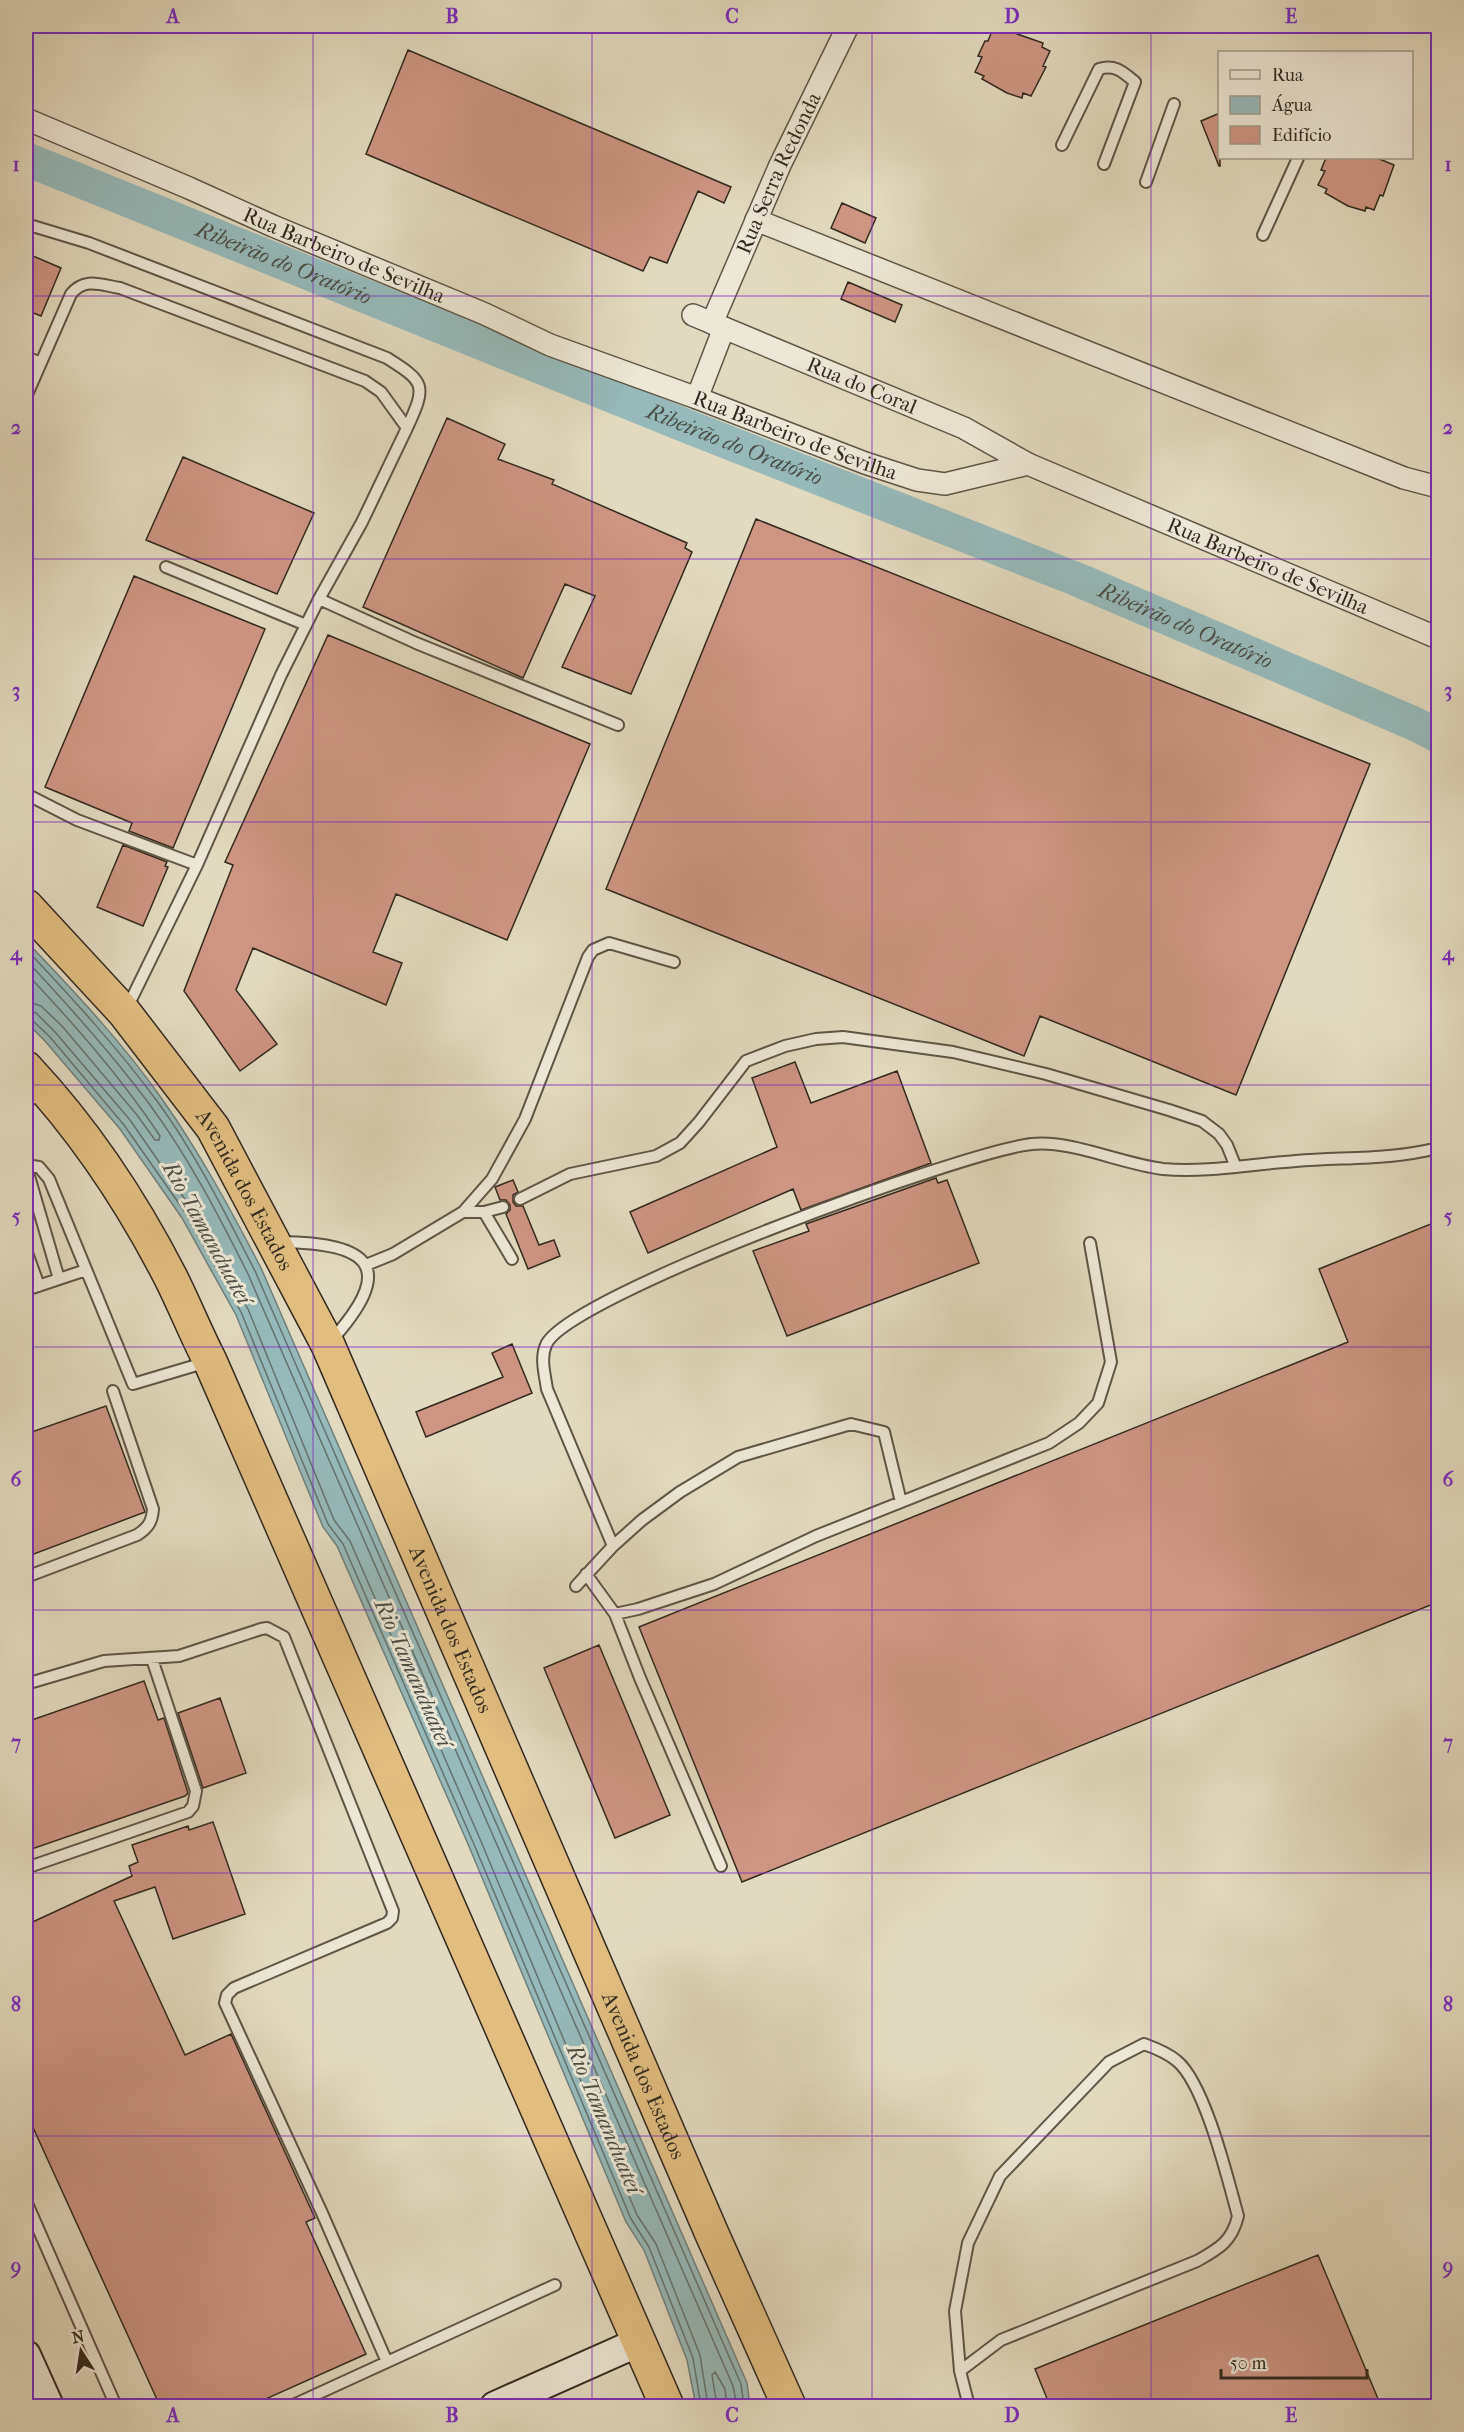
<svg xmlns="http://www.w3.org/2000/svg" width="1464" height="2432" font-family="'IM FELL French Canon',serif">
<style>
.water{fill:#97b9ba;stroke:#6f7f7c;stroke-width:1.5}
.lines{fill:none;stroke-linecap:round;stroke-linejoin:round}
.shore{stroke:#64716c;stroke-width:1.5}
.river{stroke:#97b9ba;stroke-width:34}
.building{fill:#ce9583;stroke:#32291e;stroke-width:1.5}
.lane-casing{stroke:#5e5546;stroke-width:14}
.street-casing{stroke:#5e5546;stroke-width:24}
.secondary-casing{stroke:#32291e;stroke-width:32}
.highway-casing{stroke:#32291e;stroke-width:36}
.lane{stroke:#ece7d6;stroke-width:10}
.street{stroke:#ece7d6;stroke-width:21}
.secondary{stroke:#ece7d6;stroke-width:28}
.highway{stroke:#e1bd80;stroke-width:33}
.grid{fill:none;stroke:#7b2cbf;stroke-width:1.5;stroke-opacity:0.55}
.labels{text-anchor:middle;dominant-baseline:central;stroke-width:6;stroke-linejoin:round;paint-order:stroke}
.street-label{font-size:21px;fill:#32291e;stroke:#ece7d6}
.water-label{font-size:22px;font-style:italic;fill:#4b4d45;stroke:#ece7d6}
.neatline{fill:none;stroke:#7b2cbf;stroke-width:2}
.grid-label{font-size:20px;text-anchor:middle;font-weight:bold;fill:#7b2cbf}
</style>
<rect width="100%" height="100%" fill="#e2dac0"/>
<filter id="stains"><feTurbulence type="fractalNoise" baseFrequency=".00333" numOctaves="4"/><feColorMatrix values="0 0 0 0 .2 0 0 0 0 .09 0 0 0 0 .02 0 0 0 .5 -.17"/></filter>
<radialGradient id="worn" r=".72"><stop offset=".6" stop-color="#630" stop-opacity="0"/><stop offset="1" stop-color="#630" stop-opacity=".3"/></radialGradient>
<path class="water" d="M26,941C74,991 122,1042 162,1099C200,1153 231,1210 261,1268L747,2383L750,2406H696L687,2360L644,2250L626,2222L468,1844L337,1546L323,1527L236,1315L182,1218L120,1129L45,1041L26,1022Z"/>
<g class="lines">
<path class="shore" d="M26,949C72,998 117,1047 157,1101C196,1154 225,1213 255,1271L741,2384L744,2406
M26,960C70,1007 112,1054 150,1105C189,1158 219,1216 248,1274L733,2386L737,2406
M26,973C74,1024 121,1077 160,1136L159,1140H155L137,1115L62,1026L41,1006L26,1001
M26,1010L36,1013L55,1032L130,1120L193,1211L248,1309L334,1520L350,1541L480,1839L637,2215L656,2244L700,2355L708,2406
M26,1018L31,1019L50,1037L124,1125L187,1215L241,1312L328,1524L343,1544L473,1842L631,2219L649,2247L693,2358L701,2406
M717,2406L712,2375L715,2372L725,2389L727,2406"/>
<path class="river" id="s1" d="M26,159L689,427L1076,579L1415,724L1438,736"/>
</g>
<path class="building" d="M994,26L1043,43L1042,47L1050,51L1043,66L1046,67L1031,96L1023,93L1022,98L1007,93L982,79L984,76L975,72L982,57L978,56L985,41H988Z
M408,50L731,187L724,203L698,191L667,263L650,257L643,271L366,154Z
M1220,113V166H1219L1201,121Z
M1326,158H1377L1394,165L1383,196L1380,195L1374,210L1366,207L1365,211L1348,206L1325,193L1327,189L1318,185L1325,171L1321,170Z
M842,203L876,218L865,243L831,228Z
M26,253L61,268L41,316L26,310Z
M848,282L902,305L895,322L841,299Z
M447,418L505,444L498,459L554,480L552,484L687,543L685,548L692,552L631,694L562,667L595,596L565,584L523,678L363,607Z
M183,457L314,513L277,594L146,540Z
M756,519L1370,764L1236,1095L1040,1016L1024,1056L606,889Z
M134,576L265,629L173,848L129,831L132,823L45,787Z
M328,635L590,744L507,940L396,894L373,952L402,963L386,1005L253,948L236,990L277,1044L240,1071L184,991L233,865L225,862Z
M123,845L167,862L165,866L168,867L143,926L97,907Z
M795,1062L811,1103L897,1071L931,1163L801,1210L793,1189L648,1253L630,1212L777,1147L752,1078Z
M936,1178L938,1183L947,1180L979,1263L787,1336L753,1251L809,1231L806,1224Z
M513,1180L518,1192L513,1195V1202L516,1206H523L539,1245L554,1240L560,1256L528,1269L506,1214L510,1210V1205L506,1200H500L495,1187Z
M1438,1221V1602L742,1882L639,1627L1348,1342L1319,1269Z
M512,1344L532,1393L426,1437L416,1412L503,1377L492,1353Z
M106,1406L145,1512L26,1557V1434Z
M599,1645L670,1815L615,1838L544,1668Z
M144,1681L158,1720L164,1718L188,1793L185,1796L26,1851V1722Z
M220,1698L246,1773L203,1788L178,1713Z
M213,1822L245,1914L173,1939L155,1887L114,1901L185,2055L231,2034L315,2218L306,2222L366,2354L250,2406H160L26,2112V1925L132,1876L129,1866L138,1862L132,1845L188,1826L189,1830Z
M1318,2255L1381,2406H1050L1035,2369Z"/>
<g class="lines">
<g class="lane-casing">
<path id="lane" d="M1062,145L1099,69C1115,64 1123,72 1135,82L1104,164
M1146,182L1174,104
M26,224L89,243L387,358C425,382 427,385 407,428
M1263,235L1298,158
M26,357L41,363
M26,397L71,294C85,277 101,285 120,288L365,381L381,392L407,428L362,522L319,599L281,675L197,865L127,1008
M166,567L306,625
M319,599L416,643L618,725
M26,794L77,820L197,865
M26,1101L45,1094
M26,1165L39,1167L49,1179L133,1384L207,1362
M26,1166L59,1279
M520,1199L570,1174L656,1156L680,1143L699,1122L746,1061L785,1046L816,1039L843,1037L953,1052L1046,1074L1169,1110L1202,1121L1219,1134L1227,1145L1235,1165
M463,1212H484L503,1207
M484,1212L512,1259
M280,1242C371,1243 398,1267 330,1342
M26,1250L39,1286
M366,1265L393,1254L463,1212L492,1179L525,1119L588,957L593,950L609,943L674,962
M26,1290L86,1270
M613,1546L642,1520L680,1492L738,1457L851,1424L884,1432L901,1502
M586,1574L615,1614L638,1609L714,1584L816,1536L1049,1443L1079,1423L1098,1403L1111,1362L1090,1243
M26,1577L137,1535C148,1528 152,1522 153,1509L113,1391
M576,1586L613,1546L547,1389C545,1375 540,1358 546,1345C566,1296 968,1150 1032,1144C1072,1140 1121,1164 1163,1169C1206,1173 1252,1164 1296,1161C1345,1157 1390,1160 1438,1148
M615,1614L640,1678L721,1866
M26,1684L104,1661L179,1656L261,1629L267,1628L284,1637L393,1911L392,1918L387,1923L234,1988L227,1995L225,2003L322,2213L387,2362
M26,1868L188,1812L193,1806L196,1791L152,1659
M26,2201L116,2406
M960,2371L1001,2340L1197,2261C1218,2249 1232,2242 1238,2216C1228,2180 1205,2084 1177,2061C1168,2053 1155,2048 1144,2044L1109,2062L1000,2176L968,2243L955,2311L960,2371L969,2406
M291,2406L555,2285"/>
</g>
<g class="street-casing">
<g id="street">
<path id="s2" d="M26,119L189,188L273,226L485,314L550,345L697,398L865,463L917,480L945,484L1028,464L1438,638"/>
<path d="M756,220L1404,478L1438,487"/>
<path id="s3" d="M693,315L964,428L1028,464"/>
<path id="s4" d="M712,323L780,165L848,26"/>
<path d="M697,398L724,328"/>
</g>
</g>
<g class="secondary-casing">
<path id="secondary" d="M26,2355L49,2406
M495,2406L639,2342"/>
</g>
<g class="highway-casing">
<g id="highway">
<path id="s5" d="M26,906L124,1012L213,1128L328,1345L712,2234L789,2406"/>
<path d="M26,1068C85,1131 132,1202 171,1278C185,1306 196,1334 210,1361L667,2406"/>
</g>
</g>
<use href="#lane" class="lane"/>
<use href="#street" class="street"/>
<use href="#secondary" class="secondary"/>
<use href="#highway" class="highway"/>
</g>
<path class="grid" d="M313,26V2406M592,26V2406M872,26V2406M1151,26V2406M26,296H1438M26,559H1438M26,822H1438M26,1085H1438M26,1347H1438M26,1610H1438M26,1873H1438M26,2136H1438"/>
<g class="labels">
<g class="street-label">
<text stroke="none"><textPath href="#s4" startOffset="164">Rua Serra Redonda</textPath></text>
<text stroke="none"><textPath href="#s2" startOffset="346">Rua Barbeiro de Sevilha</textPath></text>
<text stroke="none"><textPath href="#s3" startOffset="183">Rua do Coral</textPath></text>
<text stroke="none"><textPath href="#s2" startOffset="832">Rua Barbeiro de Sevilha</textPath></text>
<text stroke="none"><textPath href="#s2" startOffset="1336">Rua Barbeiro de Sevilha</textPath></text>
<text stroke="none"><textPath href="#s5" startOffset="360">Avenida dos Estados</textPath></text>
<text stroke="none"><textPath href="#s5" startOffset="846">Avenida dos Estados</textPath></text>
<text stroke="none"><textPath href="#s5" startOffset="1332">Avenida dos Estados</textPath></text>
</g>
<g class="water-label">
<text stroke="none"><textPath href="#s1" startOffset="278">Ribeirão do Oratório</textPath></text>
<text stroke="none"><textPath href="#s1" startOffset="764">Ribeirão do Oratório</textPath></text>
<text stroke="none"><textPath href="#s1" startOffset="1250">Ribeirão do Oratório</textPath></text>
<text transform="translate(207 1233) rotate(61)">Rio Tamanduateí</text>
<text transform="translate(413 1673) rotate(66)">Rio Tamanduateí</text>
<text transform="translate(604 2119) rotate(67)">Rio Tamanduateí</text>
</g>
</g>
<rect width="1464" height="2432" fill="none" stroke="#e2dac0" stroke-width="66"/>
<rect x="1218" y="51" width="195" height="108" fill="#ece7d6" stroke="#a29b8c" stroke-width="1.5"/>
<rect x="1230" y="70" width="30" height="9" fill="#ece7d6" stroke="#a29b8c" stroke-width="1.5"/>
<text x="1272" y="81" font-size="18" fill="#32291e">Rua</text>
<rect x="1230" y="96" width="30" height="18" fill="#97b9ba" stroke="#a29b8c" stroke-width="1.5"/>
<text x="1272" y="111" font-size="18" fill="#32291e">Água</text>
<rect x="1230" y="126" width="30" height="18" fill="#ce9583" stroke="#a29b8c" stroke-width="1.5"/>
<text x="1272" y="141" font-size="18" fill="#32291e">Edifício</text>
<g transform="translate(81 2351) rotate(348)" stroke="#ece7d6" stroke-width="4.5" paint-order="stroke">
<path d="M0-4.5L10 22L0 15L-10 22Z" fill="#32291e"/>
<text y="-9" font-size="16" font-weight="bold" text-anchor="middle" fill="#32291e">N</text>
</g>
<path d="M1221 2369v9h146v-9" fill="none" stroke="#32291e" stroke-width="3"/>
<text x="1230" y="2369" font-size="18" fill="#32291e" stroke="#ece7d6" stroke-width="4.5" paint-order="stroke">50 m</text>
<rect x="33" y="33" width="1398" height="2366" class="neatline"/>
<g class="grid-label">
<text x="173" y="23">A</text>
<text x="452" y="23">B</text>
<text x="732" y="23">C</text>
<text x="1012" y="23">D</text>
<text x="1291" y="23">E</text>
<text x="16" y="171">1</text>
<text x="1448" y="171">1</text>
<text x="16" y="434">2</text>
<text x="1448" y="434">2</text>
<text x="16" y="697">3</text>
<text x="1448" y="697">3</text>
<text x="16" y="960">4</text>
<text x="1448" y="960">4</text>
<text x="16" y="1223">5</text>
<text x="1448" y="1223">5</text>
<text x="16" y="1486">6</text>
<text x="1448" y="1486">6</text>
<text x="16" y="1749">7</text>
<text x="1448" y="1749">7</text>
<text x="16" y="2011">8</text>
<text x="1448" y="2011">8</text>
<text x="16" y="2274">9</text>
<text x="1448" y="2274">9</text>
<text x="173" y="2422">A</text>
<text x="452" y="2422">B</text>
<text x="732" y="2422">C</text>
<text x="1012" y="2422">D</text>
<text x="1291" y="2422">E</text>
</g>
<rect width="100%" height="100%" filter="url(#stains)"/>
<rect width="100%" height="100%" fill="url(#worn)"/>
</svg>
